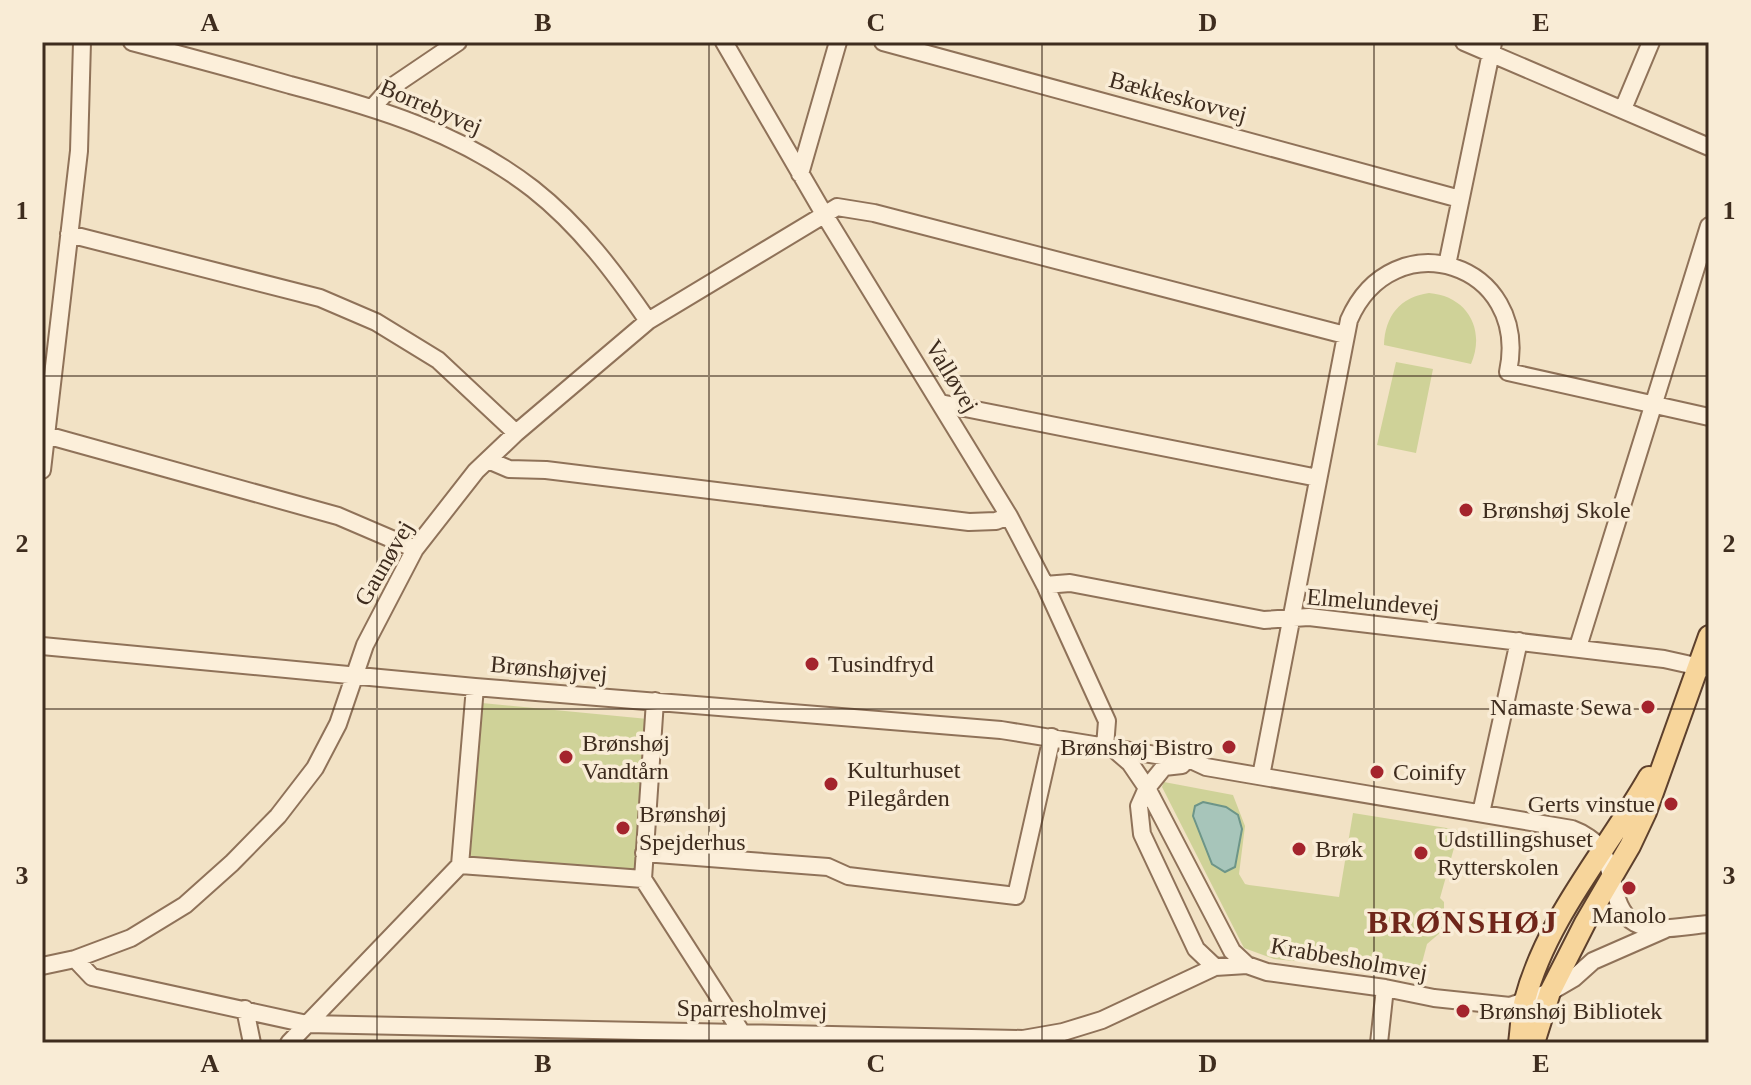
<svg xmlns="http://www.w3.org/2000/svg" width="1751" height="1085" font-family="Georgia,serif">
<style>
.green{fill:#cfd298}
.water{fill:#a7c5ba;stroke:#6d9588;stroke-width:2}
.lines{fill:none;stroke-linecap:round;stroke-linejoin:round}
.minor-casing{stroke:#8f7259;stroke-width:20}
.major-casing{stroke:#5d402d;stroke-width:24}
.minor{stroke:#fcefda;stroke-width:16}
.major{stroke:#f7d59b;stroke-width:20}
.grid{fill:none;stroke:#3e2c1e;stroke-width:2;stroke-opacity:0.55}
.poi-dot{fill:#a4242d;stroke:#f9ecd6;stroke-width:3}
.labels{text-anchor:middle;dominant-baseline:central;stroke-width:7;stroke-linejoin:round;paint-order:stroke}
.street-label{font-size:24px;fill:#3e2c1e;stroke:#f9ecd6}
.poi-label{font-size:24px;fill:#3e2c1e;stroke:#f9ecd6;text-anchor:start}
.district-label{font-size:32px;font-weight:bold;letter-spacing:2px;fill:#6f261a;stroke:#f9ecd6}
.neatline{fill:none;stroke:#3e2c1e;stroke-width:3}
.grid-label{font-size:26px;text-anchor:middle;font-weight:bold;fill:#3e2c1e}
</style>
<rect width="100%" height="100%" fill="#f2e2c5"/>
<path class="green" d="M1429,293C1467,296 1486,329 1471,364L1384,345C1385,316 1400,297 1429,293Z
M1396,362L1433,369L1416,453L1377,445Z
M482,703L648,719L635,871L470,859Z
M1164,782L1233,795L1245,826L1239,874L1245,884L1249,885L1339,897L1353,813L1459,830L1440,898L1444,902V919L1441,932L1427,944L1419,974L1325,961L1324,964L1274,959L1244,948L1162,787Z"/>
<path class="water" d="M1203,802L1226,807L1238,815L1242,829L1235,867L1225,872L1212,864L1193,816L1195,806Z"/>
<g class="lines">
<g class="minor-casing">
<path id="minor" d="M132,42C185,56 238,70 290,85C378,108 461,133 533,189C580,226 615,273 648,321
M724,42L824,214L1009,516L1045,585L1107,721L1105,747
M883,42L1460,199
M1464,42L1709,147
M373,107L390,88L458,42
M1623,109L1651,42
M800,174L838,42
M69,234L320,298L376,322L438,360L516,433
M1447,265L1493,43
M940,403L1318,478
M46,435L338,516L415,549
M488,460L509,469L546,470L969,522L996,521L1009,516
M42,470L79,151L82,42
M1045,585L1070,583L1264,620L1309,617L1664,659L1709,669
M42,646L475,687L1001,730L1193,761L1206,767L1270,778L1572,829C1583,833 1596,841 1602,851C1615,871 1611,910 1635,923C1656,934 1687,925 1709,924
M1578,647L1709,226
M655,701L643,879L742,1033L744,1041
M1115,750L1130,763L1147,788L1232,951L1247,965L1267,972L1385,988L1434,998L1510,1006L1550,992L1574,978L1593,961L1666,929
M1182,765L1164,767L1147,788L1139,806L1142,834L1196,949L1215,967
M1261,776L1349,320C1393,219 1531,263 1508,372L1709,417
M1481,813L1519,641
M644,853L828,867L848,876L1016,896L1052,737
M460,865L643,879
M75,959L92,977L307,1024L1023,1039L1063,1032L1102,1020L1215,967L1247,965
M42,966L75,959L131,938L185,905L232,863L278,816L315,768L338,724L365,645L415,549L476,471L516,433L648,321L837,207L874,213L1345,335
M245,1009L252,1043
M289,1043L460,865L475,687
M1379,1043L1385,988"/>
</g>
<g class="major-casing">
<path id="major" d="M1519,1043C1521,1029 1521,1014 1525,1000C1547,917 1608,849 1649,777
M1534,1043L1550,992L1585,923L1630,846L1646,812L1709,636"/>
</g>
<use href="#minor" class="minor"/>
<use href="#major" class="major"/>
</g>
<path class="grid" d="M377,42V1043M709,42V1043M1042,42V1043M1374,42V1043M42,376H1709M42,709H1709"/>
<g class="poi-dot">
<circle cx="1466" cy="510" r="8"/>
<circle cx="812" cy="664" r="8"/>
<circle cx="1648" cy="707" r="8"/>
<circle cx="1229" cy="747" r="8"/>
<circle cx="566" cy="757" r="8"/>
<circle cx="1377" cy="772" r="8"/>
<circle cx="831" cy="784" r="8"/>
<circle cx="1671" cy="804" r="8"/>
<circle cx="623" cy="828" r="8"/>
<circle cx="1299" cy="849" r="8"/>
<circle cx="1421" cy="853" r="8"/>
<circle cx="1629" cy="888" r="8"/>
<circle cx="1463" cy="1011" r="8"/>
</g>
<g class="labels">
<g class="street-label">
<text transform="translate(1178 97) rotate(15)">Bækkeskovvej</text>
<text transform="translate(431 107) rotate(23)">Borrebyvej</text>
<text transform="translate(952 376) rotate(59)">Valløvej</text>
<text transform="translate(384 563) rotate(-60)">Gaunøvej</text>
<text transform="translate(1373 602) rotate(5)">Elmelundevej</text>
<text transform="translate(549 669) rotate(5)">Brønshøjvej</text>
<text transform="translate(1349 959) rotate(10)">Krabbesholmvej</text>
<text transform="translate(752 1009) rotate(1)">Sparresholmvej</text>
</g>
<g class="poi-label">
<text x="1482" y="510">Brønshøj Skole</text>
<text x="828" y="664">Tusindfryd</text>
<text x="1632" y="707" text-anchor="end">Namaste Sewa</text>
<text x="582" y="743">Brønshøj<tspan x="582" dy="28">Vandtårn</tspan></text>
<text x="1213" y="747" text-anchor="end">Brønshøj Bistro</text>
<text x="847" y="770">Kulturhuset<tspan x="847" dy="28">Pilegården</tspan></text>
<text x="1393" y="772">Coinify</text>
<text x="1655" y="804" text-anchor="end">Gerts vinstue</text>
<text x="639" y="814">Brønshøj<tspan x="639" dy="28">Spejderhus</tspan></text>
<text x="1437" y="839">Udstillingshuset<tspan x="1437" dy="28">Rytterskolen</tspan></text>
<text x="1315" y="849">Brøk</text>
<text x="1629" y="915" text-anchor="middle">Manolo</text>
<text x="1479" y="1011">Brønshøj Bibliotek</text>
</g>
<g class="district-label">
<text x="1463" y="922">BRØNSHØJ</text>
</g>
</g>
<rect width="1751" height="1085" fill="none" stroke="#f9ecd6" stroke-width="88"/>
<rect x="44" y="44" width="1663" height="997" class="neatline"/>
<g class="grid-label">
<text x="210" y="31">A</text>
<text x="543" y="31">B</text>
<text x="876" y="31">C</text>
<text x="1208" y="31">D</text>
<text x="1541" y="31">E</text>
<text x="22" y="219">1</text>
<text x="1729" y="219">1</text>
<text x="22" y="552">2</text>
<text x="1729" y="552">2</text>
<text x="22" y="884">3</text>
<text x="1729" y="884">3</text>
<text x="210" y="1072">A</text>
<text x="543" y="1072">B</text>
<text x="876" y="1072">C</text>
<text x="1208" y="1072">D</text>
<text x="1541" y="1072">E</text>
</g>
</svg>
